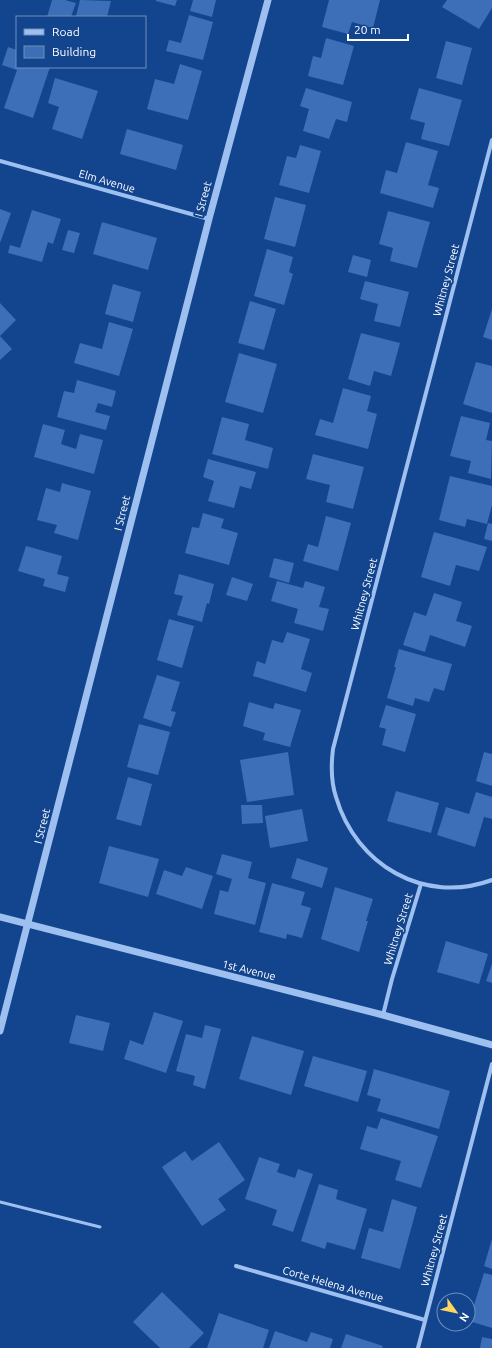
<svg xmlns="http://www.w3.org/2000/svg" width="492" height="1348" font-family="Ubuntu,sans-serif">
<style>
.building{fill:#3c6fb7}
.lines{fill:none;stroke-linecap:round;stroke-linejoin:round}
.service{stroke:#9dc0f1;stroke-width:3}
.minor{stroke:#9dc0f1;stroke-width:4}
.tertiary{stroke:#9dc0f1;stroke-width:7}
.labels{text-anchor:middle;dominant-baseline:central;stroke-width:4;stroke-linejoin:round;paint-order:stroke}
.street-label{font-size:11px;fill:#fff;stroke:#13448e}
</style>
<rect width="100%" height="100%" fill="#13448e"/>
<path class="building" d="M52,0H65L76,3L71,17H47Z
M80,0L111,1L107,17L76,16Z
M156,0H177L175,6L156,1Z
M193,0H216L212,17L190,11Z
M329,0H380L373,28L352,22L348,34L322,27Z
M447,0H492V8L479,29L442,7Z
M189,15L213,22L203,60L166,51L169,40L181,43Z
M326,38L354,46L343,85L308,76L313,56L321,58Z
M446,41L472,48L462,85L436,78Z
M8,47L17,50V67H50L33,118L4,108L17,70L2,65Z
M180,64L202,71L188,120L147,109L155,79L174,84Z
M55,78L98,91L82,139L52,129L59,107L48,103Z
M306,88L352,102L347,122L336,119L329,139L303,131L309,109L300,106Z
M419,88L462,100L449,146L421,139L425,123L410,119Z
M127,129L183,145L176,170L120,154Z
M406,142L438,151L428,185L439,188L433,208L380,193L386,170L397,173Z
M300,145L321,151L309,193L279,185L287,156L296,158Z
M275,197L306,205L295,247L264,239Z
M0,209L11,213L0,243Z
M32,210L61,219L53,244L48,242L42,262L8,253L10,245L20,248Z
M388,211L430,222L417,268L390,261L393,248L379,244Z
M102,222L157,238L148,270L93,254Z
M68,230L80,233L74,253L62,250Z
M267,249L293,257L289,272L293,274L284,305L254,296Z
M353,255L371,260L367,277L348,272Z
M365,281L409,292L400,327L374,321L378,304L360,299Z
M113,284L141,292L133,322L105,314Z
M250,301L276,309L264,350L238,343Z
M0,303L16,320L0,336Z
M492,309V340L483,337Z
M109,322L133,329L119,376L74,363L80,343L102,349Z
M361,333L400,343L391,376L374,371L370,386L348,379Z
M0,336L12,349L0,360Z
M239,353L277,364L263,413L225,402Z
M476,362L492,366V413L463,404Z
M77,380L116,391L112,407L98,403L95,412L110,416L106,430L57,417L64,391L74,393Z
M343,388L371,396L367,411L377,414L368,449L315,435L320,419L333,423Z
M461,416L490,423L486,440L492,441L491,479L468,473L471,461L450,456Z
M222,417L249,424L245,440L273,448L268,469L212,454Z
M43,424L65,430L61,444L76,449L80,434L103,440L94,474L34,457Z
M313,454L364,467L353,509L326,502L330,485L306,479Z
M208,459L256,472L251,489L240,486L234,508L208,501L214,481L203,477Z
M450,476L492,486V505L487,524L467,519L465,527L439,520Z
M62,483L91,491L78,540L54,533L57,525L37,520L46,488L60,492Z
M203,513L224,519L221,528L238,533L229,565L185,553L192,527L199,528Z
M326,516L351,523L338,571L303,561L308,544L318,547Z
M488,523L492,524V541L484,539Z
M434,532L487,547L479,571L456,565L450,586L421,577Z
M26,546L62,556L57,574L69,577L65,592L43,586L45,579L18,571Z
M274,558L294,563L289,583L269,577Z
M179,574L214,584L209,604L207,603L202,622L177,615L183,596L174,594Z
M232,577L253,584L247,601L226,595Z
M277,581L303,588L305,581L325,587L319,607L329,609L323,631L294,623L298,609L271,601Z
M434,593L462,602L456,621L472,626L465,647L430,635L425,652L403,645L414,612L426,616Z
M169,619L194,626L182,668L157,660Z
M287,632L310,639L301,669L312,673L306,692L253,676L257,661L265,664L272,640L283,643Z
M399,649L452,664L444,691L434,688L429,702L415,698L413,706L387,698L396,667H394Z
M157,675L180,682L171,711L176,712L171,727L143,718Z
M249,702L273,709L275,703L301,710L290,747L263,740L265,733L243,726Z
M386,705L416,714L405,752L382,745L386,729L379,727Z
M139,724L170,732L158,775L127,767Z
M288,752L294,795L247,802L240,760Z
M484,752L492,754V786L476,781Z
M128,777L152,784L141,826L116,819Z
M396,791L439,803L431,833L387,821Z
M476,792L492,797V819L484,817L475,847L437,835L446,807L469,814Z
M241,805H262L263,823L242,824Z
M302,809L308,841L270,848L265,816Z
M109,846L159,859L148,897L99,883Z
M222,854L252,862L248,878L266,883L255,925L214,914L220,890L228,892L232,879L216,874Z
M297,858L328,868L322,888L291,878Z
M186,867L213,876L202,909L156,894L164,870L182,876Z
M272,883L305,892L301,905L311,908L302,938L287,934L286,939L259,932Z
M335,887L373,899L366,921H368L359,952L321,939Z
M446,941L488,954L479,984L437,972Z
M492,964V983L486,981Z
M154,1012L183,1021L166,1073L124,1059L130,1040L143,1045Z
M76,1015L110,1023L103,1051L69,1043Z
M205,1025L221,1029L205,1089L193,1085L195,1076L176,1071L186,1034L202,1038Z
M252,1036L304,1051L291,1095L239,1079Z
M313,1056L367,1071L358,1102L304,1086Z
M374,1069L450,1091L439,1129L377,1111L381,1099L367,1095Z
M381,1118L438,1136L421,1188L395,1180L401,1161L360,1149L367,1126L377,1129Z
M219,1142L245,1180L218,1199L226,1210L202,1226L162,1167L185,1151L192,1161Z
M259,1157L280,1164L277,1172L295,1178L298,1169L313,1174L293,1232L272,1225L277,1210L245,1199Z
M319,1184L338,1190L336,1199L367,1209L355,1250L327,1242L325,1249L301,1241Z
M392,1199L417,1207L400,1269L361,1258L369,1228L383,1232Z
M492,1239V1269L484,1266Z
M484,1273L492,1275V1328L469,1321Z
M162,1292L204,1333L189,1348H160L133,1322Z
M219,1313L269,1330L263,1348H207Z
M275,1331L307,1342L311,1332L333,1339L330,1348H269Z
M346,1334L383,1346L382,1348H341Z
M482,1337L492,1339V1348H480Z"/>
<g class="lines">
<path class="service" d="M0,1202L100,1227"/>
<path class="minor" d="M492,140L333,749C331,765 331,782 336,797C356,865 424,905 492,880
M0,161L209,219
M383,1015L392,979L421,884
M236,1266L425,1320
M418,1348L492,1064"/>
<path class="tertiary" d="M0,917L383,1015L492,1045
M0,1031L209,219L268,0"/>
</g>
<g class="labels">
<g class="street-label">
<text transform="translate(107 181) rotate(16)">Elm Avenue</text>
<text transform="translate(203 199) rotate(-75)">I Street</text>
<text transform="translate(446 280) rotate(-75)">Whitney Street</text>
<text transform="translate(122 513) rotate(-76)">I Street</text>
<text transform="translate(364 594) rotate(-75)">Whitney Street</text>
<text transform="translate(42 826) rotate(-76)">I Street</text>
<text transform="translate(398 929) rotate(-73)">Whitney Street</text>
<text transform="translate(249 970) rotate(14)">1st Avenue</text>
<text transform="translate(434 1250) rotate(-75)">Whitney Street</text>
<text transform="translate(333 1284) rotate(16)">Corte Helena Avenue</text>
</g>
</g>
<rect x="16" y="16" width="130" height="52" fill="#13448e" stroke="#718fbb"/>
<rect x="24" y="29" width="20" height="6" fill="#9dc0f1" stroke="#718fbb"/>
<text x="52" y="36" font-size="12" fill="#ffffff">Road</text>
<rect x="24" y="46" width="20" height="12" fill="#3c6fb7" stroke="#718fbb"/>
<text x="52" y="56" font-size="12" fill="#ffffff">Building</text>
<g transform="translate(456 1312) rotate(123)"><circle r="19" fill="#13448e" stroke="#718fbb"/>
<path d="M0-3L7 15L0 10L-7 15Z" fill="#ffd55d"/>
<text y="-6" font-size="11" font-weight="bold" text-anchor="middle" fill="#ffffff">N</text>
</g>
<path d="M348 34v6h60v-6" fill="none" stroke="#ffffff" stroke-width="2"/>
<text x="354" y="34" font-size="12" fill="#ffffff" stroke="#13448e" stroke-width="3" paint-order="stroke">20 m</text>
</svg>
